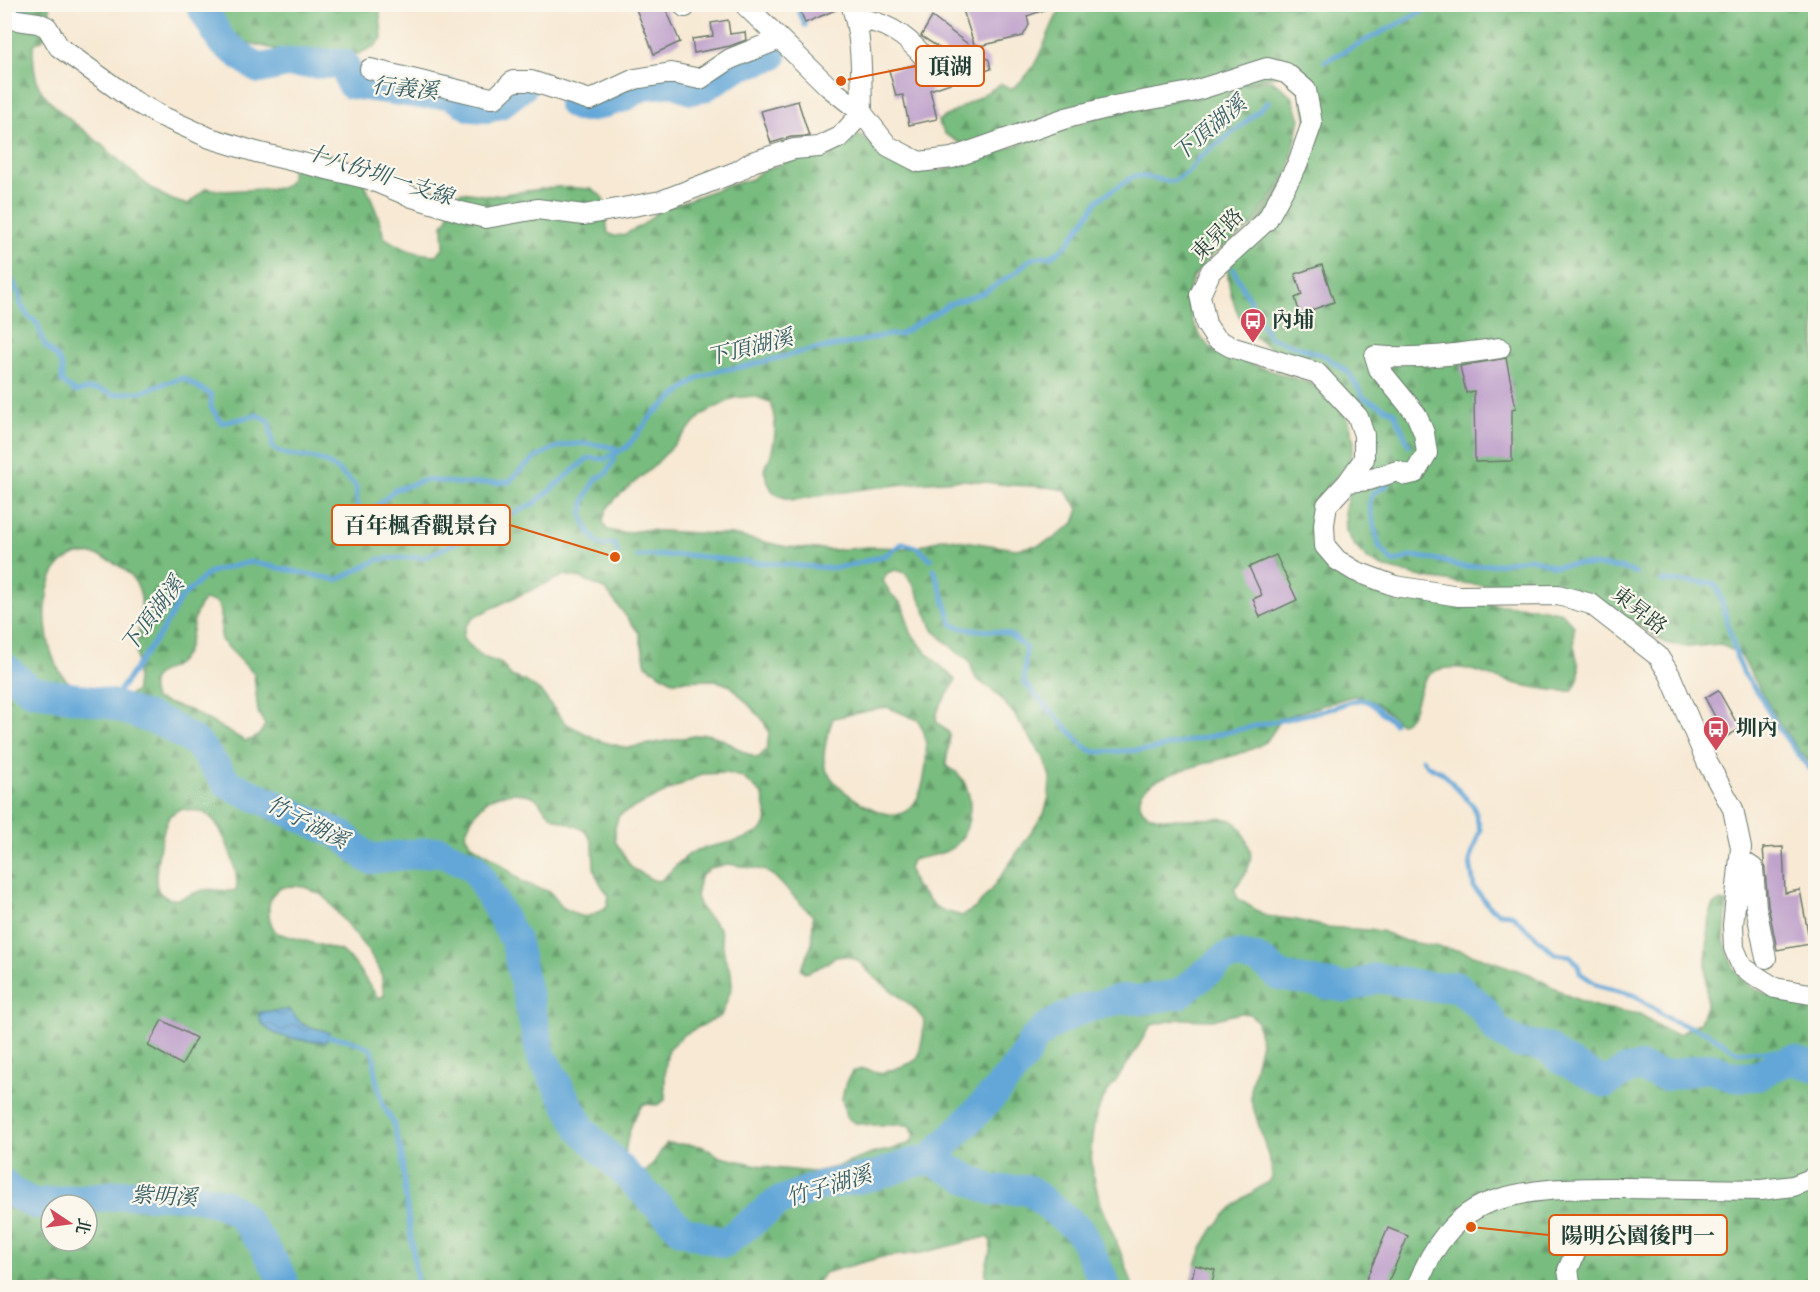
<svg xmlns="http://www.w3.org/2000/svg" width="1820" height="1292" font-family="'IM FELL DW Pica','Noto Serif TC',serif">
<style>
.forest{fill:url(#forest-firs);stroke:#4c7c5a;stroke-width:1.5;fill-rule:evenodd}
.water{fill:url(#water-waves);stroke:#417286;stroke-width:1.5}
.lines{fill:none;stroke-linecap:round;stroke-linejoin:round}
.stream{stroke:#63a7d8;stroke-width:5}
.river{stroke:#63a7d8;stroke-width:30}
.building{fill:#c0a3cc}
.minor-casing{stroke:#6b796c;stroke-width:22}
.minor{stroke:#fff;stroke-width:20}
.labels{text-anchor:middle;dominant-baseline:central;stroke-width:4.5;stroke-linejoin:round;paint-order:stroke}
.street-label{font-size:21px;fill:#1f3d34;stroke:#fbf7ec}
.poi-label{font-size:21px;font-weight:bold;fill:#1f3d34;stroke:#fbf7ec;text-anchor:start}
.water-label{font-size:22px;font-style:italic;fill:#335d65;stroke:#fbf7ec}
.leader{fill:none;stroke:#de580e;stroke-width:2}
.callout-dot{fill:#de580e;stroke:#fbf7ec;stroke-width:2}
.callout{fill:#fbf7ec;stroke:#de580e;stroke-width:2}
.callout-label{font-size:22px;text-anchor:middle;font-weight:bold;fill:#1f3d34}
</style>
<defs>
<pattern id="forest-firs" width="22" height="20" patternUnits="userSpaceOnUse" patternTransform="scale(1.5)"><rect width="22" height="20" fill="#78bc7f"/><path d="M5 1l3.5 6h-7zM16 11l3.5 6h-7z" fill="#629a69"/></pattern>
<pattern id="water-waves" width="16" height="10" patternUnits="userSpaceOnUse" patternTransform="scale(1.5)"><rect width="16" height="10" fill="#63a7d8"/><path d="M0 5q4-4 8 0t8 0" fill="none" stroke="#5189b0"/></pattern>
</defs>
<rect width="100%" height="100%" fill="#fbf7ec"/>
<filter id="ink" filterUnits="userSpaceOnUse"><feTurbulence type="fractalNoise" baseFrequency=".0167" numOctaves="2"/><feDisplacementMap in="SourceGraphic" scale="12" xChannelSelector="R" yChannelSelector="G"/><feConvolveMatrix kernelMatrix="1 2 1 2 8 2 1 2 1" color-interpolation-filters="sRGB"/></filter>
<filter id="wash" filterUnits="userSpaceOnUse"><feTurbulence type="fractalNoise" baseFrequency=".008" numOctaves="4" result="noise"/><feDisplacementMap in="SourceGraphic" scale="24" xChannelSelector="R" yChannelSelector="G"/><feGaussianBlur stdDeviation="1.35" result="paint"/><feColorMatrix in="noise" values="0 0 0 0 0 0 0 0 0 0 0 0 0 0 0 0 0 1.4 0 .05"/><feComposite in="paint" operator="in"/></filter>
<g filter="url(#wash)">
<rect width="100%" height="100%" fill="#f7e9d4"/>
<path class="forest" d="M5,5H49C51,15 50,31 42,40C38,43 37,40 34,45C32,47 34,68 35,72C36,78 38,88 43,93C60,115 84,129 105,148C128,167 157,201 188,204L206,188L224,191L281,188C300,179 285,167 295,157C302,150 314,152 322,153C333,154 344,156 352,164C366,179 379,217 384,237C402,249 414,254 436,255L444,247L443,224L447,219L455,195L462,192L490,196L557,187L591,189L603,197L608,233L614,236L623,235L641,226L659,211L717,189L752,179L760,172L815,152L830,150L861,135C885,157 906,173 940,171L1090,120L1259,81L1272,80L1292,96L1300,119L1289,171L1252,226L1210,256L1192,279L1187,298L1192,320L1201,337L1211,348L1232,358L1312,384L1340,406L1349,421L1354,442L1351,460L1313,503L1311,532L1323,560L1335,573L1366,590L1390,597L1461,604H1490L1540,608L1562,613L1574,626C1574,632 1573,639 1574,646C1577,665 1585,672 1572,691C1557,692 1518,685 1503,680C1481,673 1458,662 1435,671C1412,680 1423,715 1401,723L1398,722C1384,709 1373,697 1353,696L1281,718C1277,725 1272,736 1266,741C1246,760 1144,769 1140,798C1135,833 1217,812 1233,821C1241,825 1244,836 1248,844C1256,861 1245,875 1234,889L1238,899L1266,916L1297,920L1326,927L1381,931L1405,941L1462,951L1529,974L1571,997L1597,1007L1640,1014L1668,1032L1680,1034L1700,1022L1707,1003L1706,962L1710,912L1713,905L1721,901L1727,903L1724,941L1734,969L1751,987L1777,999L1815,1006V1287H1190C1198,1250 1211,1224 1241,1200C1251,1192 1262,1188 1272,1178L1271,1165L1251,1100V1086L1261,1042L1257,1021L1250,1014L1240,1013L1212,1020L1180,1019L1151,1025C1140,1043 1130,1060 1119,1076C1114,1085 1105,1093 1101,1103C1072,1173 1114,1223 1133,1287H988C980,1265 995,1252 990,1239L986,1237L921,1253L882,1257L824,1273L813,1288L5,1287L4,139L8,140L4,131ZM754,396L770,402C779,426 776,448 764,470C771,492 771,495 794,500C848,491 905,482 960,480C977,480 993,484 1010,485C1029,486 1047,486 1065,490L1079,509L1074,523L1053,539L1039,545L1016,549L944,538L915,548L869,547L833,550L787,547L732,535L644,530L623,533L607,530L603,522L606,510L616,498L653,467L703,414L734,398ZM77,554C84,554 94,553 100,556C118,563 139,577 141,598C143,612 139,626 137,640C135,657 140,674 135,692L129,695C116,693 80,690 70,683C44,665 37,591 58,567C62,561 71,557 77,554ZM895,570L905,573L916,589L933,630L957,652L969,660L976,679L996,693L1014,714L1044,758L1050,777L1049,797L1044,814L994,886L977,907L962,916L938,909L914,885L909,869L912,860C926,856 946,855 957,844C973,826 975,792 958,774C955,771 950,768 946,766C946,754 951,745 949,733L936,721C935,706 951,694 955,680L925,651L911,633L902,604L891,594L883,581L887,573ZM565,575L581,578L606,590L639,633L646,665L672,681L714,680L731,686L763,720L769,733L767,749L758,758C737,753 727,736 705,734L627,748L600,741L565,723L541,692L525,681L511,676L502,664L481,656L463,639L465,627L474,617L511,599ZM204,600L216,602L221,611V640L254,674L258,712L265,725C260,735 256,739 245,741L192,711L154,699C143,666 172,676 184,656C196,637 188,619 204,600ZM887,707L918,720C920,724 922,728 924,732C930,754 926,808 899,814C878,819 832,788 825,767C821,753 828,732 833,718ZM726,773L742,777L763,795C764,804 768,815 766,823C761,842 712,843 695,851C680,858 673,871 660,881L653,880L632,868L615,841V827L619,815L702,774ZM513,793C543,795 533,799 551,815C563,826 577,821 588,835C596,845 592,860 595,872C597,880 604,889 609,896L607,906L600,911L587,917L577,915L562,907L550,892L524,883L497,861L472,845L465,835C469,820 480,804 494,797C499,794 507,794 513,793ZM181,809C189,810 198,810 205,813C222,822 241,873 236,890C225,893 215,888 204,890C190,892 176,908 160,893C150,884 162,833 167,821C170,814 175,812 181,809ZM729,864L764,870L774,876L813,916L812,944L801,969L806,973L824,965L835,957L846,956L857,960L873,976L913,1007L924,1020L923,1036L918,1058L911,1063L883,1073L862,1069L852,1072L846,1082L842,1098L846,1117L855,1123L871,1125H910L914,1135L911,1143L890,1150L874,1153L837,1167L814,1172L772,1168L720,1157L702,1146L667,1143C659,1152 654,1166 645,1172L633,1169L624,1162C626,1141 630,1121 643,1104L657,1105L665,1100V1070L668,1049L683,1035L721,1016L732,987L731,972L725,959L720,929L701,909L696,897L700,877L710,868ZM292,886L305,887L324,896L366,948L381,972L384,996L378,998L355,964L341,951L277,933C266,923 265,894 281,888C283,887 290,886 292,886ZM51,1205H87V1241H51Z
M208,5H379L382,38L375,46L358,54L317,52L291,53L237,40L219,25Z
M1063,5H1815V768L1798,749L1779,723L1740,654L1720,644L1688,647L1665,643L1597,598L1576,590L1550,585L1493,586L1462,583L1426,578L1382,567L1367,559L1355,546L1346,531L1345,507L1351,489L1372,459L1375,439L1371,426C1341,402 1311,378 1280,354C1272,348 1261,343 1254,336C1236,319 1229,292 1227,268L1312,141L1296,71L965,146L945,134L938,121L1001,84L1011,89C1042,70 1044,33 1063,5Z"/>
<path class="water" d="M289,1010L303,1025L329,1032L326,1042C306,1041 258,1039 259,1012Z"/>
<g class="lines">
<path class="stream" d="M18,4L30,15
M796,4L805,25
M1325,61L1437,4
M4,266L20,295V303L27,315L37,323L45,346L57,357L62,367V382L76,392C87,387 103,389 114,395C123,392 143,393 147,390C159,385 171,381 183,378L211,395V407L222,423L257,415L269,421L273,448C288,459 308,454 325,462C336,467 346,478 356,486L357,505L360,513H370L394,490L425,480L467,484L509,482C542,446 568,437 615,448L614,460L606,474L596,479L585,499L582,516L589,532L599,545L614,544L618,553
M1233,269L1269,337L1325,356L1349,373L1364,398L1394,412L1409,445
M1387,485L1373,493L1369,504L1379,546L1393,562L1413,556L1438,560L1464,567L1497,564L1531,558L1553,566L1580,564L1621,568L1636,573
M637,556L687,555L738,561L830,568L848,566L886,555L903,543L918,548L931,559
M934,569L952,624C970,634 993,627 1010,635C1015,638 1021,644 1026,648L1024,683L1087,749L1096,752L1149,750L1330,709C1371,693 1363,698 1394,723
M1662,581L1713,583L1718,589L1737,658L1744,674L1762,699L1776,725L1809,768L1816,773
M110,704L164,628L181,598L210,572L250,562L337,580L380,559L426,557L535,503L588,458L605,459L627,447L654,413L698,378L716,371L742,367L810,350L852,343L887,335H899L950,304L983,293L1015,273L1028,261L1037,257L1052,256L1067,245L1099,199L1134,176L1147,177L1172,182L1188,172L1200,157L1240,127L1268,102
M1422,759L1427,765L1443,773L1474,807L1480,830L1470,861L1474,888L1491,908L1499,913L1511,914L1555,954L1570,956L1578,964L1580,973L1599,986L1634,995L1671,1020L1708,1033L1737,1052L1775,1051L1785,1054L1791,1060
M329,1037L346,1039L370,1048L374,1057L376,1079L383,1105L393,1122L402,1155L405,1193L418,1288"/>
<path class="river" d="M200,4L222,42L259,69L286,63L344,64L351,84L420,94L448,93L472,107L486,108L500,104L522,87
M573,104L580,107H590L624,97L644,85L674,82L692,90L704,87L736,67L772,56
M4,667L30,690L110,704L166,724L198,744L228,784L343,836L369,859L440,851L474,867L515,940L541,1055L582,1130L682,1230L724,1243L778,1202L819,1186L877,1175L912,1163L930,1160L993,1095L1022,1060L1034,1039L1049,1026L1079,1010L1121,999L1141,1000L1179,994L1226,957L1238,955L1256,959L1266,964L1279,976L1347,988L1378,978L1432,987L1457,986L1482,1008L1498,1031L1518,1043L1547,1047L1560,1059L1606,1083L1626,1070L1640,1068L1665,1076L1711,1067L1732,1077L1757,1076L1773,1067L1791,1060L1816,1067
M930,1160L991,1190H1029L1080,1231L1105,1284L1104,1288
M4,1184L9,1191L35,1204L128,1194L195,1196L223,1204L240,1214L262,1243L283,1279L284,1288"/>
</g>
<g id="blocks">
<path class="building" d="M634,4H664L680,42L654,54Z
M798,4H839L840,8L805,23Z
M961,4H1052L1053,7L1027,16L1029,25L1023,36L975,47Z
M932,17L989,60L991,69L930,90L937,119L909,125L903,95L896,96L889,70L915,65L921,68L927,69L935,61L953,57L921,36Z
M728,20L730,34L745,32L746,40L730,46L694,53L692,39L713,36L711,23Z
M798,101L809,136L791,137L771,143L761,111Z
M1322,265L1334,302L1300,314L1295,298L1302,295L1295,274Z
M1506,358L1516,408L1512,409V461L1475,462L1474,391L1466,393L1460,366Z
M1276,555L1297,600L1260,617L1253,599L1262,595L1249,567Z
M1718,690L1740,729L1726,737L1705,698Z
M1783,847L1785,893L1800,890L1810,944L1777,950L1768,905L1763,848Z
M162,1020L196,1038L182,1065L148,1046Z
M1388,1228L1408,1236L1386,1287H1363Z
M1195,1265L1215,1270L1211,1287H1190Z"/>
</g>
</g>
<g filter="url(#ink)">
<use href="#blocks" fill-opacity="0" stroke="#6b796c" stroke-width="1.5"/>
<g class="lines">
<g class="minor-casing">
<path id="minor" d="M684,4L685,7
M744,4L829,87L862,113L888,146L919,162L952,158L1066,118L1119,105L1191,92L1267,68L1286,73L1306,90L1312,123L1298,163L1267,220L1211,271L1200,295L1206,324L1215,338L1231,347L1317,373L1358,417L1364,435V459L1348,482L1327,505L1324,524L1325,546L1337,560L1355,571L1395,586L1459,596L1558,595L1591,604L1658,656L1670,675L1707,762L1733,809L1741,848L1733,925L1734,948L1742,967L1775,988L1816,995
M4,18L38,23L47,27L59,47L134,101L159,115L210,138L256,152L369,179L412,197L461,212L486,218L537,209L584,215L661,201L738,171L752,162L794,149L819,147L840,137L862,113C861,77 863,39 851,4
M856,19C885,21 906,35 924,57
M370,69L491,98H495L513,81H531L590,100L635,79L671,73L700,79L730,59L780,39
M1348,482L1369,480L1397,471L1406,475L1415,473L1427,453L1424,433L1416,414L1379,369L1375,356C1417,360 1459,354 1500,348
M1741,860L1753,868L1756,907L1766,958
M1417,1288C1429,1251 1455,1213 1493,1201C1535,1187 1580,1188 1624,1188C1670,1189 1716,1189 1761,1190L1793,1186L1816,1177
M1571,1288L1568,1270L1575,1253"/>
</g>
<use href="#minor" class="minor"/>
</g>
</g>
<defs>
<g id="bus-pin" transform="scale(1.35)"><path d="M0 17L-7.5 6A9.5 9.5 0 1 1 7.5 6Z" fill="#d1495b" stroke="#fbf7ec"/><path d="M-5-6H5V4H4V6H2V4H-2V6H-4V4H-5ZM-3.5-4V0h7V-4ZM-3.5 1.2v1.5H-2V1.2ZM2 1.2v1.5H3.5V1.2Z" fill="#fff"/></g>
</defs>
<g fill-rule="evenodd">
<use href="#bus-pin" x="1253" y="321"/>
<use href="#bus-pin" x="1716" y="729"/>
</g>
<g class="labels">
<g class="street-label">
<text transform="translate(1218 235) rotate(-45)">東昇路</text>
<text transform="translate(1639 611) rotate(38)">東昇路</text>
</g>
<g class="poi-label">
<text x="1272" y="321">內埔</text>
<text x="1736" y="729">圳內</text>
</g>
<g class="water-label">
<text transform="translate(405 89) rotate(5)">行義溪</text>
<text transform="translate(1210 129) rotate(-40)">下頂湖溪</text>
<text transform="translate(379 175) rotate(18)">十八份圳一支線</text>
<text transform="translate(750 348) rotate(-14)">下頂湖溪</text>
<text transform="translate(153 615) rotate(-53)">下頂湖溪</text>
<text transform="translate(307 823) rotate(27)">竹子湖溪</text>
<text transform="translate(829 1187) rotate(-17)">竹子湖溪</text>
<text transform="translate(164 1197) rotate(3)">紫明溪</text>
</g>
</g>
<path class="leader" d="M841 81L916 66M615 557L510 525M1471 1227L1549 1235"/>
<g class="callout-dot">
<circle cx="841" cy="81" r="6"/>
<circle cx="615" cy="557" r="6"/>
<circle cx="1471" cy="1227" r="6"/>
</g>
<g class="callout">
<rect x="916" y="46" width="68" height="40" rx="6"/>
<rect x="332" y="505" width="178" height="40" rx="6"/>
<rect x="1549" y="1215" width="178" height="40" rx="6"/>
</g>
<g class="callout-label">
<text x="950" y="74">頂湖</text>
<text x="421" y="533">百年楓香觀景台</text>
<text x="1638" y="1243">陽明公園後門一</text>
</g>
<rect width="1820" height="1292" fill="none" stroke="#fbf7ec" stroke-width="24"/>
<g transform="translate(69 1223) rotate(103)"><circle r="28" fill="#fbf7ec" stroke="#a3ada2" stroke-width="1.5"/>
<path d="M0-4.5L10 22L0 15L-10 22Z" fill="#d1495b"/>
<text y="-9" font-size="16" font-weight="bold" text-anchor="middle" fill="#1f3d34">北</text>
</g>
</svg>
